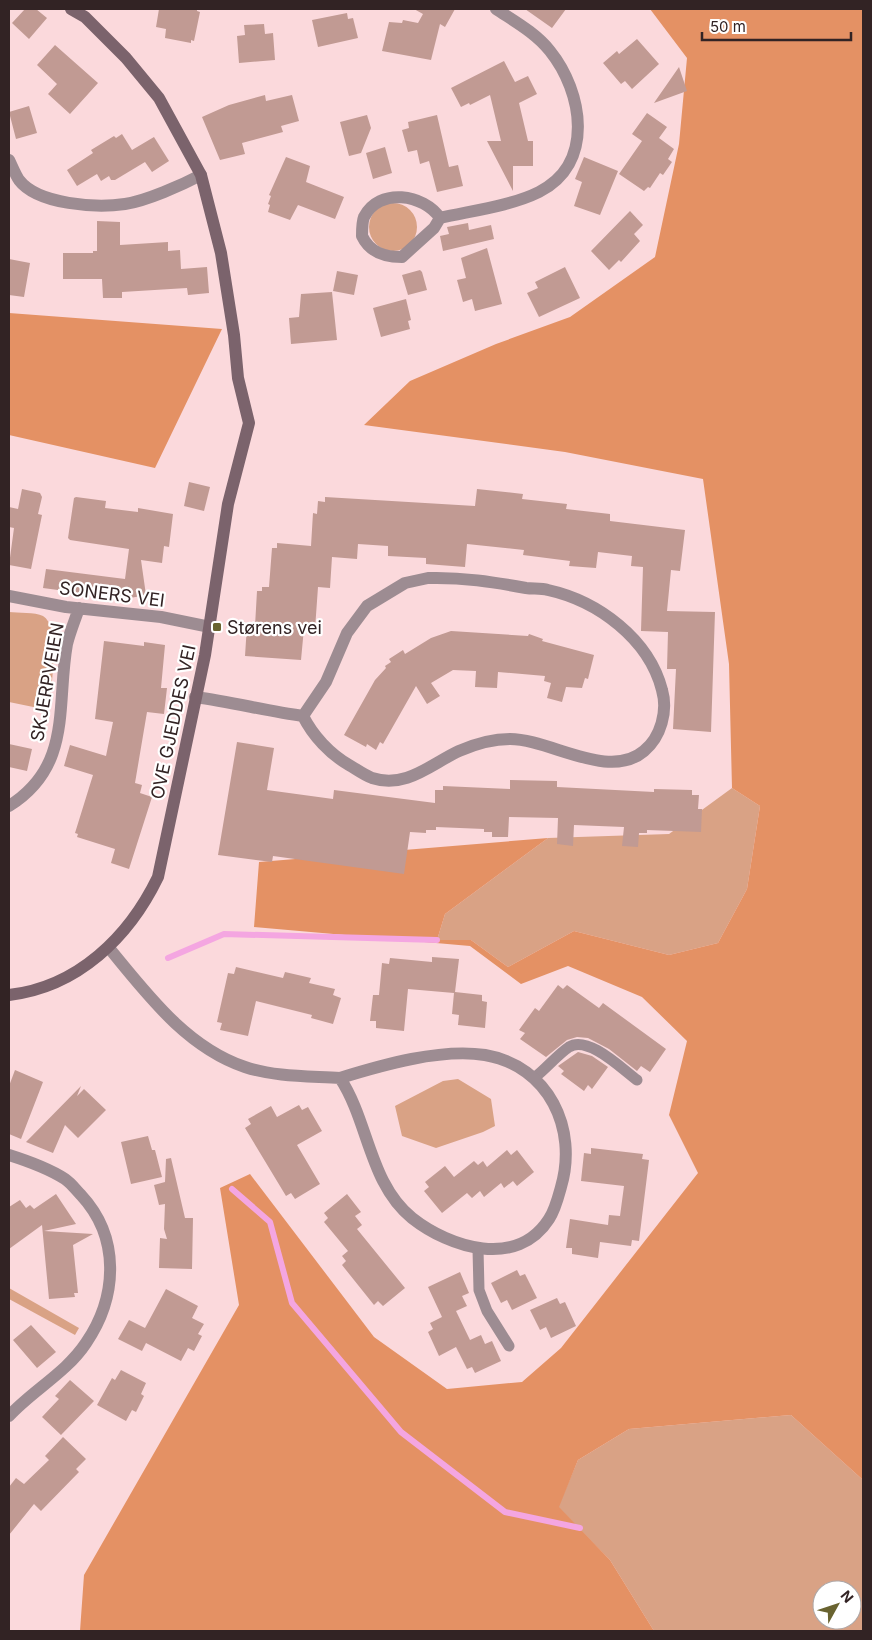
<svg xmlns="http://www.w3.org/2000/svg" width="872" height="1640" font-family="Inter,sans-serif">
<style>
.green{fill:#d9a285;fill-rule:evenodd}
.forest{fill:#e49164}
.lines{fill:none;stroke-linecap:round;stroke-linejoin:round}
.stream{stroke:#f4a6e1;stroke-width:6}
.building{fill:#c19a93}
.lane{stroke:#9d8c92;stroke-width:11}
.street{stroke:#9d8c92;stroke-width:12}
.secondary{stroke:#7b636c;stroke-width:12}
.poi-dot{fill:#696330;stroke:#fff;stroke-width:2}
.labels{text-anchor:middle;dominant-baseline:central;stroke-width:4.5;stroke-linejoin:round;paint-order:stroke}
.street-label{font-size:18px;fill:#322324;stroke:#fff}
.poi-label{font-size:18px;fill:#322324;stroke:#fff;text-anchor:start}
</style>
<rect width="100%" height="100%" fill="#fbd9dc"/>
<path class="green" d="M369 227a24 24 0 1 1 48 0a24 24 0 1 1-48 0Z
M9,612C18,613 35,612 43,616C61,627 51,684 50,703L43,709L9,702Z
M732,788L760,806L747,889L718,943L669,955L574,931L508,967L471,940H437L445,914L548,838L669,834Z
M458,1079L491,1099L495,1126L483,1132L436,1148L402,1136L395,1106L443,1081Z
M9,1288L79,1328L75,1335L9,1299Z
M791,1415L863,1480V1631H654L610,1560L558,1507L578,1460L629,1429ZM822,1590H852V1620H822Z"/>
<path class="forest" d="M650,9H863V1480L791,1415L629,1429L578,1460L559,1507L610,1560L654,1631H80L84,1575L239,1305L220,1188L250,1174L374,1337L447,1389L522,1382L561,1348L698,1173L669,1115L687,1041L642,997L568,966L521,984L470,946L254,927L259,862L548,838L445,914L437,940H471L508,967L574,931L669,955L718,943L747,889L760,806L732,788L729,664L703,479L565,452L364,425L410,381L496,344L570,317L655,257L679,144L687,58Z
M9,313L222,329L155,468L9,435Z"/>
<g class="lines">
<path class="stream" d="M168,958L224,934L437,940
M232,1189L270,1222L292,1303L401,1432L505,1512L580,1528"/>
</g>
<path class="building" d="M25,9H36L47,18L29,39L12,23Z
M159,9H197V11L200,12L194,41L191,40V43L165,38L166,29L156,27Z
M414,9H455L445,27L440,24L431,60L382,51L389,22L402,23L403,20L418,23L423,14Z
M525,9H566L552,28Z
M347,13L348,19L353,18L358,38L318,47L312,20Z
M264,24L265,34L273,33L275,60L239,63L237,36L245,35L244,25Z
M637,39L659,64L632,89L625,81L621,84L603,63L617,51L619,54Z
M55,45L98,83L70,114L48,94L57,84L37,65Z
M504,61L515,82L528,76L537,94L519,103L528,141H533V166H513V191L487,141H501L490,95L470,105L469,103L461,107L451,88Z
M679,67L687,91L654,103L656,100Z
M265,95L266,101L292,95L299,121L281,126L283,132L242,143L245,154L220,160L202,117L229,105Z
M29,106L37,133L16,139L9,112Z
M647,113L667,127L659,138L674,149L668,159L672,162L663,175L660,173L650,188L648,187L644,191L619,174L642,141L632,134Z
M367,115L371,128L361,153L349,156L340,122Z
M437,115L449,167L458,165L463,186L437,192L429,161L420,164L417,150L408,152L402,130L409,128L408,122Z
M122,134L132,150L154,137L169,161L152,172L145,162L115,180H111L109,176L101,181L97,174L77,186L67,170L93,153L91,150L114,136L116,138Z
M385,147L392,173L373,179L366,153Z
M286,157L310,166L306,182L344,197L335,219L298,205L290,220L268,212L270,205L268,204L271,196L269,195Z
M584,157L618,171L600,215L574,206L582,182L575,179Z
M630,211L643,225L634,234L640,241L621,262L619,260L609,270L591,251Z
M97,221L120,222V245L168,242V251L180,250L181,269L207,267L209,293L188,295L187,288L122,292V298H103L102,279H63V253H93V251H97Z
M468,223L469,230L491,225L494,239L443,251L440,236L449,234L447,227Z
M487,248L502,304L475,311L472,299L463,302L457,280L466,278L461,258Z
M9,259L30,263L24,297L9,295Z
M565,267L580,298L539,317L527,293L538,288L535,282Z
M420,270L422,272L427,290L408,295L402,275Z
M337,271L358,275L354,295L333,291Z
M332,292L337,340L291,344L289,318L299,317L301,294Z
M406,299L411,320L408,321L410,329L381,337L373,308Z
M189,482L210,487L204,511L184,506Z
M22,489L40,493L42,497L38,514L42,515L31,569L9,565L14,528L9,527V507L18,509Z
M477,489L523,494L522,499L567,504L566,509L610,514V521L685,530L680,571L671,570L667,611L715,612L711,732L673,729L676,669H667L668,632L641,631L643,567L631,566L632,556L598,552L596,568L569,566L570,561L523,555L524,550L467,544L465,567L426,564V558L388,556V546L358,544L357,559L332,557L330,588L318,587L315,629L304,628L301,660L245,656L247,625L255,626L257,591H262V587H269L272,548H277V543L311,546L313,513L317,514L318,501L325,502V497L475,506Z
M76,497L106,501L105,508L138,512V508L173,514L169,547L164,546L162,563L141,560L146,595L125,599L43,588L46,569L125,579L129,549L70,540L68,538L74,498Z
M451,631L528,636L529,634L543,639L542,641L594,655L588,679L585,678L582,688L566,687L562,702L547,698L551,683L544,681L545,676L498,672L497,688L475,687L476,671L453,670L431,683L440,696L427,704L416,686L383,744L380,742L376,750L367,744L366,747L344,735L375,680L386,668L385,666L391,662L389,659L403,650L405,654L431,638Z
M104,641L144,646V642L165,645L161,688H167L164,714L147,712L135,783L142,785L140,793L152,797L129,869L111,863L115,849L77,837L78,834L75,833L93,775L64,766L70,745L106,756L113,722L95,719Z
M237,742L274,748L267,790L333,799L334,790L435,803V790H443V786L510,789V780L557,781V787L654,792V789L692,790V795H699L698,809H702L701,832L647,830V833H639L638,847L622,846L624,827L574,825L573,846L557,844L558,818L509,817L508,837H492V832H484V829L436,827V830H426V833L410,832L404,874L273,856L272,862L218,855Z
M9,744L32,749L27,771L9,767Z
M432,957L459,959L455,992L482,995V1001L487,1002L485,1028L458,1025L459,1015L452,1014L454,993L408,989L404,1031L376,1028V1021H370L373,995H379L382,963L389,964L390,958L432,962Z
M236,967L283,978L285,972L311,978L309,983L335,989L333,995L341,998L333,1024L311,1018L312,1015L256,1001L248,1036L220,1030L222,1023L217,1022L228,973L234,974Z
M558,985L563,989L567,985L599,1008L603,1003L666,1049L650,1072L641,1066L637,1071L609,1049L588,1038L577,1037L567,1040L546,1057L520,1039L525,1033L519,1030L535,1008L539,1011Z
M578,1052L592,1056L608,1067L592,1089L588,1085L584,1091L561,1074L564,1071L558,1066Z
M15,1070L43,1082L21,1139L9,1134V1086Z
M81,1086L77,1096L84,1089L106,1110L78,1138L65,1125L53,1153L26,1142Z
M299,1105L302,1110L308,1107L322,1131L297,1145L320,1184L295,1199L291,1193L286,1196L245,1128L251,1124L248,1119L271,1106L277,1117Z
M148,1136L152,1150H155L162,1177L131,1184L121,1142Z
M591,1148L643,1154L642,1159L649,1160L639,1241L632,1240L631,1246L600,1242L598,1258L572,1254V1248H566L570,1219L608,1225L609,1215L620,1216L624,1186L581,1181L584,1153L591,1154Z
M507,1150L511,1155L517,1150L534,1172L517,1186L513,1181L504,1188L501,1183L484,1197L480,1191L472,1198L467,1193L442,1213L424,1191L429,1187L425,1182L445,1166L454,1177L474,1161L478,1165L483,1161L487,1167Z
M171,1158L185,1218H193L192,1269L159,1268L160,1238L167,1239L164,1229L165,1204L159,1205L154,1185L165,1182L166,1159Z
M56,1194L76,1224L44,1231L93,1234L73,1245L78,1293H74L75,1297L49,1299L42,1225L9,1249V1207L20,1200L26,1208L30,1205L34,1209Z
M347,1194L361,1212L355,1216L362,1225L357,1229L405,1288L383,1306L378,1301L374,1305L342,1265L346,1261L342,1256L348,1251L324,1222L328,1218L324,1213Z
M517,1270L520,1276L525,1274L537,1298L512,1310L507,1300L501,1303L491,1283Z
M460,1272L469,1293L462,1296L467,1306L456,1311L470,1340L481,1335L485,1344L492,1341L501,1361L475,1373L472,1367L467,1369L456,1347L439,1356L428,1332L433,1329L430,1323L442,1317L428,1287Z
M166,1289L198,1306L192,1318L204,1324L198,1334L202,1336L194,1351L188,1348L181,1361L146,1343L142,1351L118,1339L129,1320L145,1328Z
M557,1298L560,1304L565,1302L576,1326L551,1338L546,1327L540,1330L530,1310Z
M31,1325L56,1352L37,1368L13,1340Z
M121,1370L146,1383L141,1394L144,1396L136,1412L132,1410L126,1421L97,1405L112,1378L115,1380Z
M70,1380L94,1401L61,1435L42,1417L59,1399L55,1396Z
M63,1437L86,1459L76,1469L79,1472L41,1511L34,1504L9,1535V1487L16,1478L24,1484L49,1460L45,1456Z"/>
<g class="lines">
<path class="lane" d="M534,1078C546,1069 557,1055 569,1047C588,1035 622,1069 637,1080
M478,1249L479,1290L487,1311L509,1346"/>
<path class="street" d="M9,160C12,166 15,174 19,180C38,205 97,208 125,204C146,201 182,185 201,175
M440,218C424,194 379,187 364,217C362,222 362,230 362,236C370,253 385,257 402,257L434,228L440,218C470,211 511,206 539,192C595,164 583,92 550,51C536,33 514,21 496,9
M428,578C462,577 493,582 526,588C533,589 541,588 548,590C598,601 649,639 662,690C668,711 661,737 644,751C609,781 550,739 510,739C493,739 475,744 459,751C431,764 406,789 372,778C364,775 356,769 349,765C330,754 313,736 303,716L326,682L347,633L367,606L405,583Z
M9,596L66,607L161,617L210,627
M195,697C232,702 267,711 303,716
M9,806C73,766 56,705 67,644C70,632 75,620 79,608
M109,948C147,994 186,1047 245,1067C275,1077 309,1076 340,1078C369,1122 369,1183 412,1218C450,1248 517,1269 549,1219C555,1210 558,1198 561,1187C578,1129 549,1066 485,1055C441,1048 382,1065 340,1078
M9,1155C28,1161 48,1168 65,1179C71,1183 76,1190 81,1195C120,1237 118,1296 86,1343C66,1373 33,1390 9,1416"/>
<path class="secondary" d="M9,995C78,987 129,937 158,877L205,655L228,504L249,423L238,378L234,335L221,253L201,175L159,98L126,58L85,17L71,9"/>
</g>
<rect class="poi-dot" x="212" y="622" width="10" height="10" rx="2.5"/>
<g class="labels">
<g class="street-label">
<text transform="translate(112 594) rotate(7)">SONERS VEI</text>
<text transform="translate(47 682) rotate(-80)">SKJERPVEIEN</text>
<text transform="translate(173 722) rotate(-78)">OVE GJEDDES VEI</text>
</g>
<g class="poi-label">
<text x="227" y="627">Størens vei</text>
</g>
</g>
<rect width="872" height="1640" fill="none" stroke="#322324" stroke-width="20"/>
<g transform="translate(837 1605) rotate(50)"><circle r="24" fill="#ffffff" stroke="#ada7a7"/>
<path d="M0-4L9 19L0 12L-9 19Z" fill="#696330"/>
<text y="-8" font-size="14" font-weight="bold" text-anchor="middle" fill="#322324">N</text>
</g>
<path d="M702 32v8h149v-8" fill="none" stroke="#322324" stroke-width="2.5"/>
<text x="710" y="32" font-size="15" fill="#322324" stroke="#ffffff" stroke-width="4" paint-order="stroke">50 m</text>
</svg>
